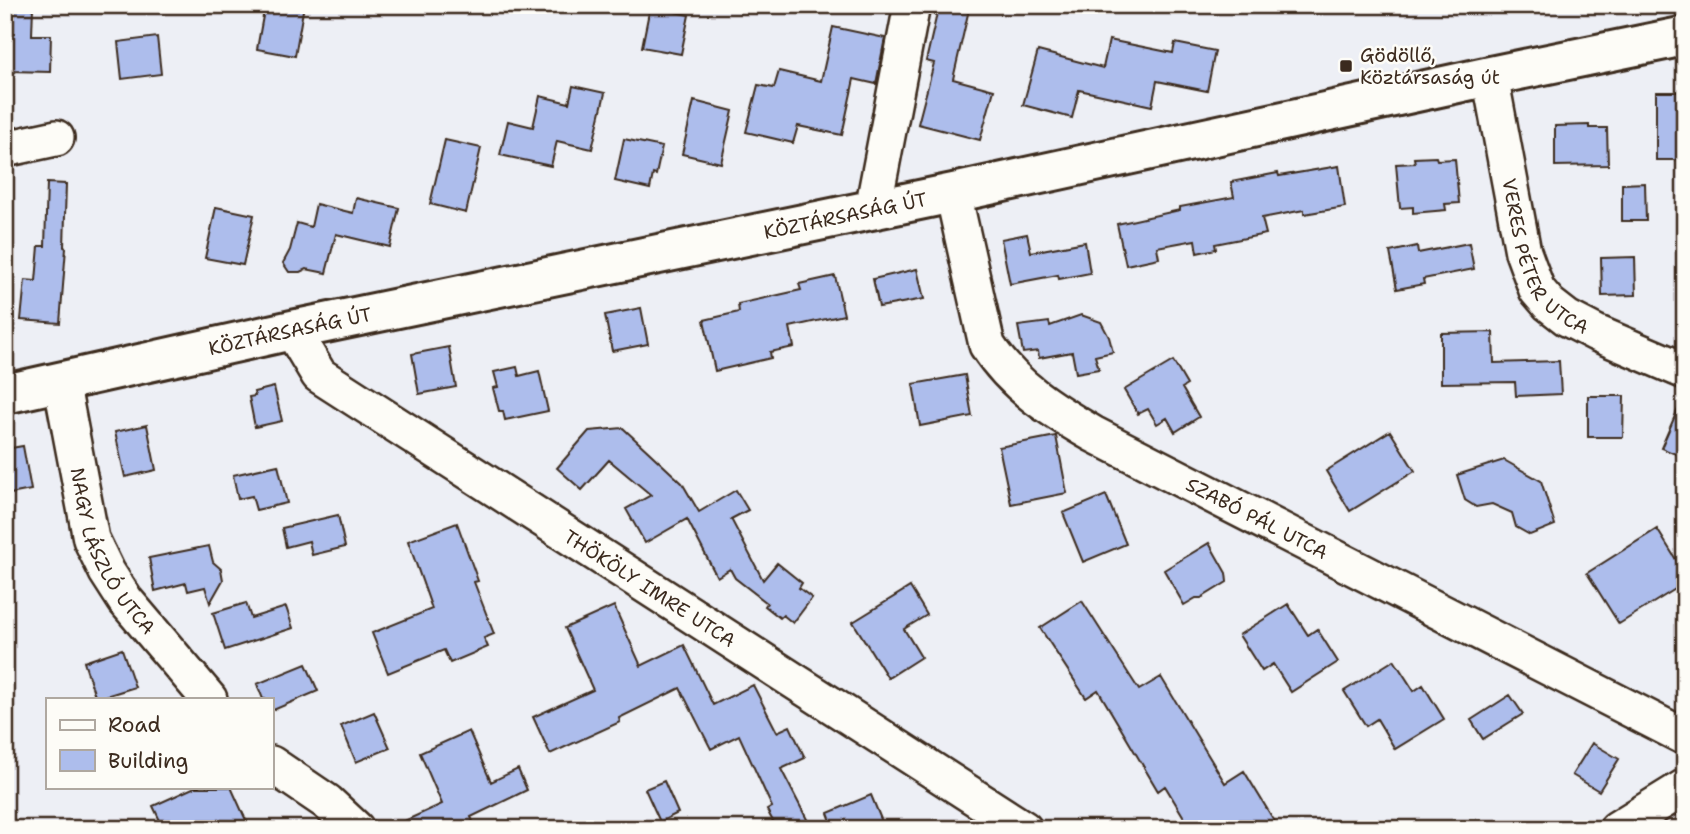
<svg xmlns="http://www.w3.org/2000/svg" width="1690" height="834" font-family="'Shantell Sans',sans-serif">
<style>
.building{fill:#adbdec;stroke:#3b2a1e;stroke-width:2}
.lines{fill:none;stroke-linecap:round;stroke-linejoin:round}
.minor-casing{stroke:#3b2a1e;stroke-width:40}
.major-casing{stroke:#3b2a1e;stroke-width:44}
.minor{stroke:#fdfcf7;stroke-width:35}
.major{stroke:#fdfcf7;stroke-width:38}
.poi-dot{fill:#3b2a1e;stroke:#fdfcf7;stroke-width:2.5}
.labels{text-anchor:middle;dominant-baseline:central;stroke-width:5;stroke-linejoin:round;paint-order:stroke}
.poi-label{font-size:19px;fill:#3b2a1e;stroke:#fdfcf7;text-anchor:start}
.street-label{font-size:19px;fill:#3b2a1e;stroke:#fdfcf7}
</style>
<rect width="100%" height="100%" fill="#edeff5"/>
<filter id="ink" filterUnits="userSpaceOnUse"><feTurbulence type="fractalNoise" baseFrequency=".0143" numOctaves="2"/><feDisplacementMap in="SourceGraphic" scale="14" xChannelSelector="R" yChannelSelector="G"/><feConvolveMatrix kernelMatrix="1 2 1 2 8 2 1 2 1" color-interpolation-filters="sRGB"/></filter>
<g filter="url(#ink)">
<path class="building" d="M265,5H304L295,56L257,49Z
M939,5H970L953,79L994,90L980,140L918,124L934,63L926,61Z
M12,6L33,7L32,35H51L50,72L10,71Z
M650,7L689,15L681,54L642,47Z
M833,27L885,38L876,84L854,79L842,135L798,126L793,143L746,132L758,85L774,88L779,71L821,81Z
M157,37L161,74L122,79L118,42Z
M1109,40L1173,53L1175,43L1215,51L1207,91L1157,81L1152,106L1079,90L1072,118L1023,105L1038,51L1103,68Z
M573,86L605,93L592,149L557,141L551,166L500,155L508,121L533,127L540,96L569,103Z
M1656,92H1685V160H1656Z
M694,101L733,111L721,163L682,154Z
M1589,125V128H1607L1608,165L1555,166V126Z
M624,139L662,147L656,175L653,174L650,189L615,181Z
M445,140L481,148L466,213L430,204Z
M1436,157L1437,160L1455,159L1459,203L1445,204L1446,210L1413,213V207L1400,208L1396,164L1415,163L1414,158Z
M1339,166L1345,207L1304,214V210L1262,218L1266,234L1215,244L1216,249L1197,253L1195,240L1157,247L1159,258L1126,265L1117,224L1180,210V207L1234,197L1231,182L1278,173L1279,176Z
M47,183L66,184L64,247L66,248L60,323L21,320L25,280L36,281L39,246H45Z
M1645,183L1646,221H1622V184Z
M356,198L399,208L390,247L336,234L326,273L306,269L300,272H289L283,263L290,250L297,223L311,227L316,204L353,213Z
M216,207L254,215L243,265L205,258Z
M1027,234L1031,252L1085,242L1090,273L1059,279L1058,275L1010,284L1001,239Z
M1469,243L1474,269L1423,279L1424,284L1397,289L1390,252L1417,246L1418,253Z
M1635,257L1636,295L1602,296L1601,258Z
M917,269L924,299L879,307L873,279Z
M835,276L844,315L790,327L794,347L770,352L771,358L715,371L704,320L739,312L738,304L801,290L799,284Z
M641,308L648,344L612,351L605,315Z
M1081,315L1101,322L1109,337L1113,352L1095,356L1099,369L1076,373L1072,352L1039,358L1038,351L1023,353L1018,326L1049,322L1050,326Z
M1493,332L1494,363L1559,361L1561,394L1516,396L1515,382L1441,383V333Z
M449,347L456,387L419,394L412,354Z
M1173,361L1187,385L1182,388L1199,417L1175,432L1167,418L1157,424L1148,409L1138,414L1124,390Z
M517,367L519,376L539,371L548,411L505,420L503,411H499L493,388L498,387L494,372Z
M965,375L972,416L920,426L913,384Z
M274,387L282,421L255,427L249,397L255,396L254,392Z
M1685,393V458L1661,448Z
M1588,396H1624L1623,437H1588Z
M147,425L156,470L125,477L115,432Z
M623,428L682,483L699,512L736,490L748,510L731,519L763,580L777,563L802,583L799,588L812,598L793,623L783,615L780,618L765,606L767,603L735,578L730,569L717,577L687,519L645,543L626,509L651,495L609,460L582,490L557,468L589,431Z
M1390,431L1415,471L1350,511L1326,471Z
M1056,436L1067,493L1011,504L999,447Z
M23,446L31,490L5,495V449Z
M1504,460L1541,481L1555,525L1530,535L1516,527L1512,513L1492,504L1476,507L1465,500L1457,475Z
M278,465L287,503L256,510L252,496L238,499L233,475Z
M1106,495L1126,544L1083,562L1063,513Z
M338,515L345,547L312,555L309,541L286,547L282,528Z
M457,523L478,581L474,582L494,634L484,638L488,647L450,663L444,650L388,673L372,633L432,609L408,541Z
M1657,529L1685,574V583L1619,624L1587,573Z
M1209,543L1226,573L1227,582L1201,598H1196L1184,605L1164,570Z
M209,546L213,562L221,569L223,580L210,603L205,587L188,591L186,583L155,591L149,558Z
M910,587L927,615L904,629L921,657L888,678L853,622Z
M1082,601L1139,690L1161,677L1225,783L1244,771L1275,822L1264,829H1191L1165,786L1158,791L1098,690L1086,698L1040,628Z
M246,603L251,618L286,607L293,628L225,650L213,613Z
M1288,604L1308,635L1317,629L1338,662L1291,692L1273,664L1262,671L1239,635Z
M614,606L641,666L684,645L713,705L753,685L777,732L790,726L805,758L781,769L812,829H777L767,810L772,807L739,735L711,749L680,688L619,718L620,722L550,754L533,717L593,690L565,628Z
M122,649L135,687L96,699L84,662Z
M1394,660L1414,691L1423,685L1444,719L1395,749L1377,719L1366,726L1344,691Z
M306,664L318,691L271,711V699H263L257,684Z
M1510,695L1523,714L1483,739L1471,720Z
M374,712L390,748L356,762L341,726Z
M469,731L491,782L518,769L527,790L471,817L476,829H387L442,804L420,753Z
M1592,743L1619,759L1599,791L1572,775Z
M664,781L678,813L660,822L645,789Z
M195,787H231L250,829H164L153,806Z
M871,795L885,829H834L828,813Z"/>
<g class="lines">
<g class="minor-casing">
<g id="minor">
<path id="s1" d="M1490,76L1523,252L1537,290L1549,304L1567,318L1596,333L1685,371"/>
<path d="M5,149L56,138"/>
<path id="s2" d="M953,193L987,345C1013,386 1052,410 1093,434L1685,737"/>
<path d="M873,209L912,5"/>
<path id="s3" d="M292,330L319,375L1024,829"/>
<path id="s4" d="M61,381L91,539L107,572L125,600L209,699"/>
<path d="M271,764L327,802L356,829"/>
<path d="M1617,829L1685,787"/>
</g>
</g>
<g class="major-casing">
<g id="major">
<path id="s5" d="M5,394L292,330L953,193L1490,76L1685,36"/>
</g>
</g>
<use href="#minor" class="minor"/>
<use href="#major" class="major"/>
</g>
</g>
<rect class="poi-dot" x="1339" y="59" width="14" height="14" rx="3.5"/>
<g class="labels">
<g class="poi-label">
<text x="1360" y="55">Gödöllő,<tspan x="1360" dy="22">Köztársaság út</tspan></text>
</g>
<g class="street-label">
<text stroke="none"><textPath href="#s5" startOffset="859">KÖZTÁRSASÁG ÚT</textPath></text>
<text stroke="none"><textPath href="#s1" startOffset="194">VERES PÉTER UTCA</textPath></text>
<text stroke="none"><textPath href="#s5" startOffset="292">KÖZTÁRSASÁG ÚT</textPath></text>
<text stroke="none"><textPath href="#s2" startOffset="480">SZABÓ PÁL UTCA</textPath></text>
<text stroke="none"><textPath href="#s4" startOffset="180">NAGY LÁSZLÓ UTCA</textPath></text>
<text stroke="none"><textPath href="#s3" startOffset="446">THÖKÖLY IMRE UTCA</textPath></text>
</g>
</g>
<rect width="1690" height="834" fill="none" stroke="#fdfcf7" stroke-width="28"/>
<rect x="14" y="14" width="1662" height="806" fill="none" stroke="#3b2a1e" stroke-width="2.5" filter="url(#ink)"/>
<rect x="46" y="698" width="228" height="91" fill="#fdfcf7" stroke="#afa8a0" stroke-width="2"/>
<rect x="60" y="720" width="35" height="10" fill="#fdfcf7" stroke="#afa8a0" stroke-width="2"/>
<text x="108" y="732" font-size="21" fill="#3b2a1e">Road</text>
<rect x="60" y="750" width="35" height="21" fill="#adbdec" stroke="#afa8a0" stroke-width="2"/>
<text x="108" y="768" font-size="21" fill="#3b2a1e">Building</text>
</svg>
